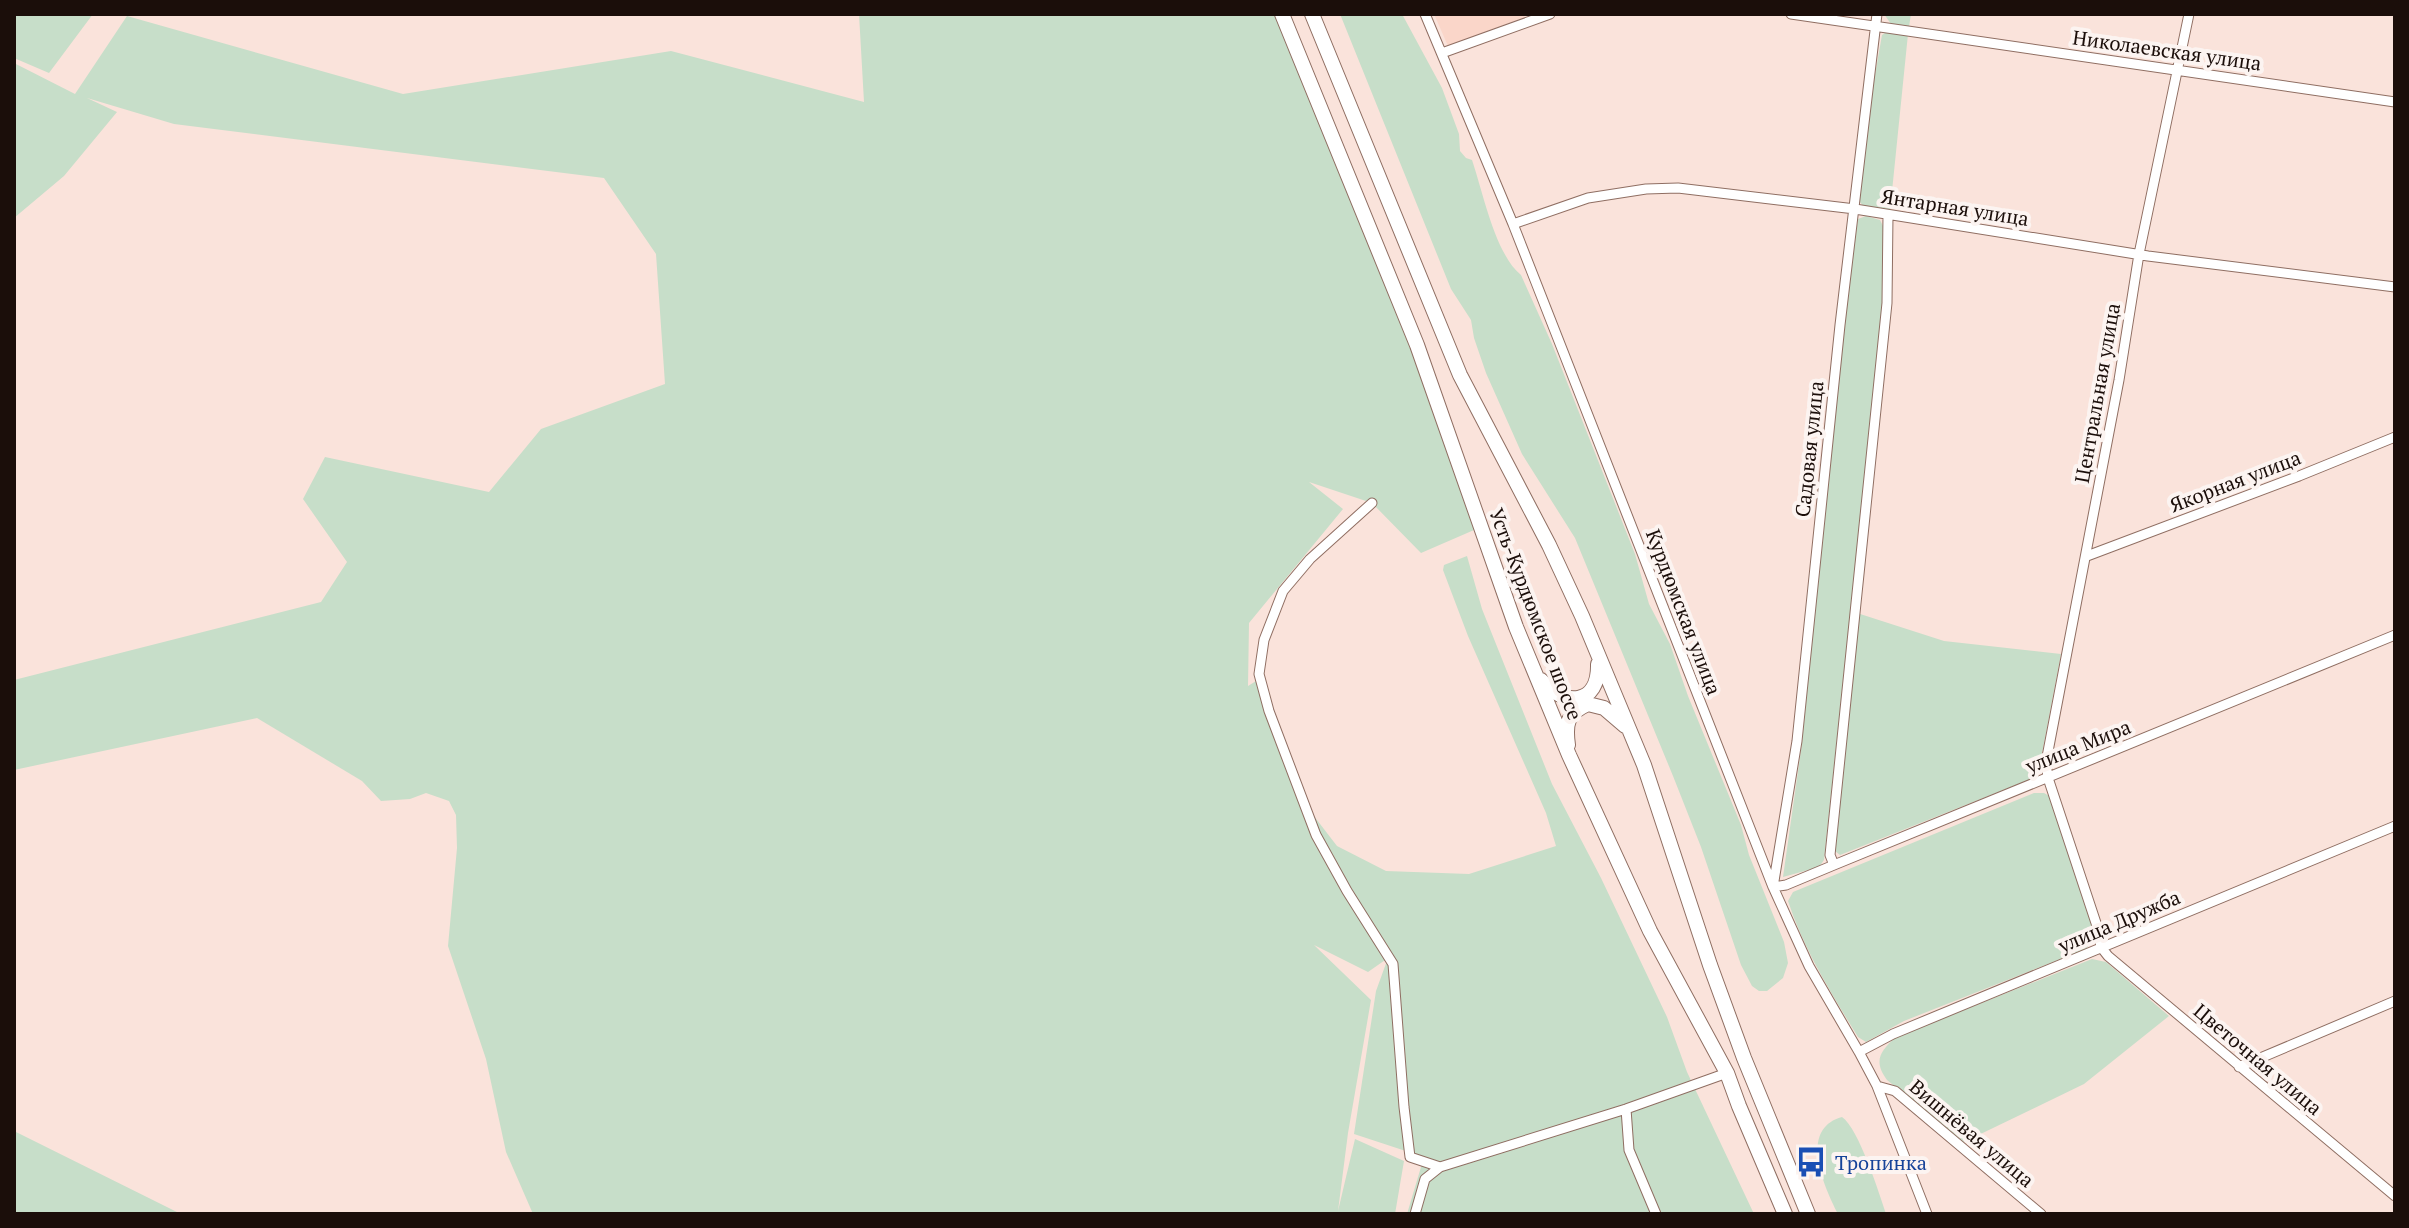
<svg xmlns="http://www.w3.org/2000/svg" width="2409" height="1228" font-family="'PT Serif',serif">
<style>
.built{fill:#fad6c9}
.green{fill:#c7dec9}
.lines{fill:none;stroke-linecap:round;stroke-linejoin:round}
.street-casing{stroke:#8f6e62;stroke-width:11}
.primary-casing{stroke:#8f6e62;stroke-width:16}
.street{stroke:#fff;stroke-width:9}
.primary{stroke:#fff;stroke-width:14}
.labels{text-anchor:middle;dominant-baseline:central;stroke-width:8;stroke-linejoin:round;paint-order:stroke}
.street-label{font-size:20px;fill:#1b0e0a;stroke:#fcf4f1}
.transit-label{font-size:20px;fill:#164399;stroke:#fcf4f1;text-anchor:start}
</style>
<rect width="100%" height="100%" fill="#fae3db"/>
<path class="built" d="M1434,14H1523L1525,17L1448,46Z"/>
<path class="green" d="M14,14H93L49,73L14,58Z
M859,14H1282L1481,527L1421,553L1372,503L1309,482L1343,509L1249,623L1248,686L1261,678L1281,729L1307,807L1337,846L1386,871L1469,874L1556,846L1546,813L1468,636L1443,570L1444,565L1467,556L1482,609L1552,784L1601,878L1667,1017L1687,1072L1754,1214H1407L1424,1157L1354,1134L1376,991L1388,958L1368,972L1314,945L1371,1000L1348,1133L1338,1211L1355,1139L1404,1161L1395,1214H533L506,1152L486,1059L448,946L457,848L456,815L449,801L426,793L410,799L381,801L362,781L257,718L14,770V680L321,602L347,562L303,499L325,457L489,492L541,429L665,384L656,254L604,178L174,124L87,98L117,112L64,176L14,218V63L75,94L127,16L403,94L671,51L864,102Z
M1340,14H1402L1442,88L1459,134L1460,151L1466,158L1472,160C1483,192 1495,254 1521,275L1552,344L1635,554L1649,604L1670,644L1688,696L1741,825L1749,855L1784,942L1788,963L1783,978L1767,991H1759L1752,986L1741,965L1701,847L1673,776L1575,538L1522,454L1486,373L1474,338L1471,320L1451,289Z
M1884,14H1911L1909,27L1891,24Z
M1888,31L1908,34L1890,211L1865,208L1858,200L1870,103L1882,35Z
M1866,216L1880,220L1884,228L1883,303L1824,860L1819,867L1783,877L1802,743L1843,326L1858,219Z
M1857,613L1944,641L2061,654L2040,764L2031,779L1840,855L1835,851Z
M2034,793H2044L2051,797L2093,925L2092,941L2086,949L1904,1021L1866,1042L1858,1037C1831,993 1804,950 1788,901L1793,892Z
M2092,959L2106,962L2169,1016L2084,1084L1964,1142L1887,1080C1873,1061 1880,1051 1896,1037Z
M1842,1117C1859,1129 1879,1193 1886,1214H1838C1824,1187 1798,1129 1842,1117Z
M14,1131L181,1214H14Z"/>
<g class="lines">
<g class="street-casing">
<path id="street" d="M1425,14L1513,224L1773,887L1809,966L1859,1052L1877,1086L1927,1214
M1791,14L2395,102
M1877,14L1840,325L1797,741L1773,887L1786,885L1834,865L2395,635
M2189,14L2139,254L2119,380L2046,762L2048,778L2097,926L2101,947L2108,956L2395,1196
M1442,53L1550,14
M1513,224L1588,198L1646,189L1678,188L1855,209L2148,256L2395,287
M1372,503L1310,559L1283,591L1264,640L1259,674L1269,711L1316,835L1347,891L1393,964L1404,1107L1410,1157L1440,1167
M2087,556L2299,476L2395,437
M1834,865L1830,855L1887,303L1888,215
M1859,1052L1893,1034L2395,826
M2239,1067L2395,1001
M1877,1086L1895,1091L2041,1214
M1626,1109L1629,1150L1656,1214
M1415,1214L1425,1179L1440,1167L1626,1109L1727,1073"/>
</g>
<g class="primary-casing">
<path id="primary" d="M1282,14L1417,345L1516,627L1569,755L1650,931L1727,1073L1739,1106L1785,1214
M1312,14L1460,375L1549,545L1582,616L1644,765L1710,965L1744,1058L1808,1214
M1541,680C1564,707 1599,706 1598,664
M1568,745C1565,724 1567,713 1588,704L1604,708L1625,726"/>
</g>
<use href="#street" class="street"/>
<use href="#primary" class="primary"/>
</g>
<defs>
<g id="bus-bare" transform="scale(2.4)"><path d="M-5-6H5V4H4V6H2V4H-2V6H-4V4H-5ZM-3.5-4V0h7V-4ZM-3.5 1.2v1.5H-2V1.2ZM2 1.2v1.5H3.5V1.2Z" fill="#1a4fb4" stroke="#fcf4f1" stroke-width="2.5" paint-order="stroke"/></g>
</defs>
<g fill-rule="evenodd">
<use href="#bus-bare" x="1811" y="1162"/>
</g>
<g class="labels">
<g class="street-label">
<text transform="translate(2167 50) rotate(8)">Николаевская улица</text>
<text transform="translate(1955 207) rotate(9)">Янтарная улица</text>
<text transform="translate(2097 393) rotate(-80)">Центральная улица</text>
<text transform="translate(1809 449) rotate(-84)">Садовая улица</text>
<text transform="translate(2235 481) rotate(-21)">Якорная улица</text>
<text transform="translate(1684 612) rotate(69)">Курдюмская улица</text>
<text transform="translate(1536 614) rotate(69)">Усть-Курдюмское шоссе</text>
<text transform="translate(2078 746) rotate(-22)">улица Мира</text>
<text transform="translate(2119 921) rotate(-23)">улица Дружба</text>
<text transform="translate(2258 1059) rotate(40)">Цветочная улица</text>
<text transform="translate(1972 1133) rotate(40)">Вишнёвая улица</text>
</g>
<g class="transit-label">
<text x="1835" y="1162">Тропинка</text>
</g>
</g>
<rect width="2409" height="1228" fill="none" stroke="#1b0e0a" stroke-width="32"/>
</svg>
